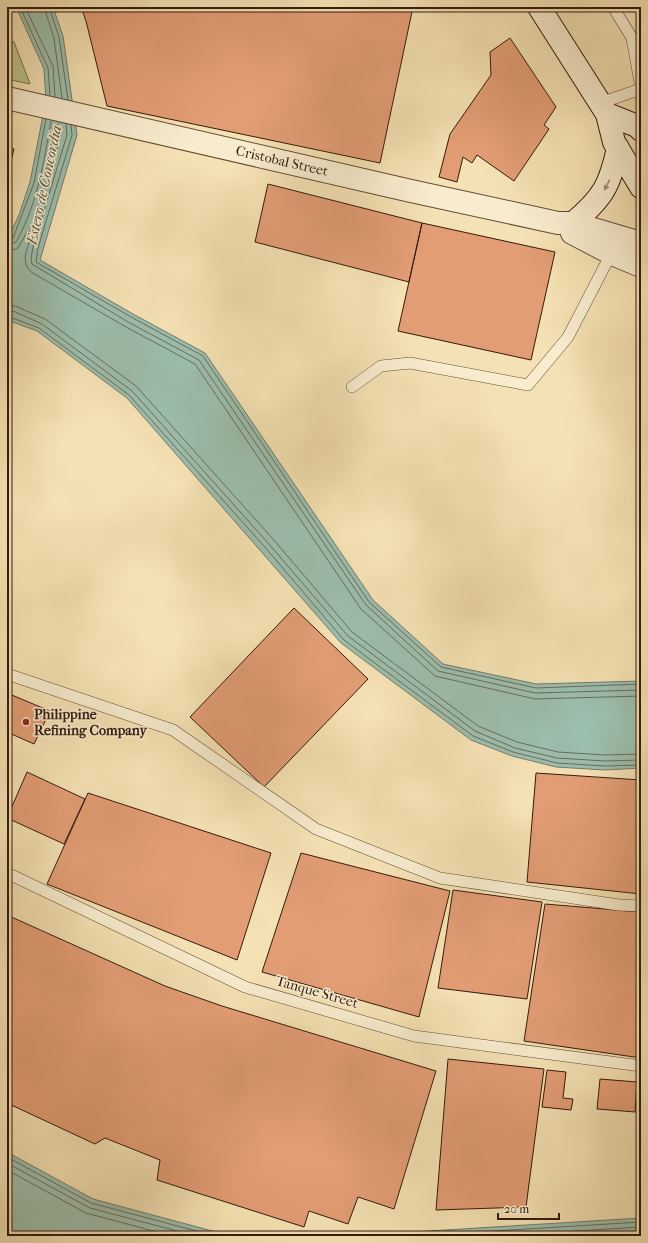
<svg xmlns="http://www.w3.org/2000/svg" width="648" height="1243" font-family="'IM FELL French Canon',serif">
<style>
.green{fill:#bec38b;stroke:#796e4c}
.water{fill:#9cbeac;stroke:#727c6d}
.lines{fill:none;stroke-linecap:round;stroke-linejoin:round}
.shore{stroke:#686c5d;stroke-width:1}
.building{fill:#e39d75;stroke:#341a0e}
.lane-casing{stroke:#644c38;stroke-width:12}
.street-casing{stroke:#644c38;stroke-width:24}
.secondary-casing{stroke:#341a0e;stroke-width:24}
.lane{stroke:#f8ecce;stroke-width:11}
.street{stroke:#f8ecce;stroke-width:22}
.secondary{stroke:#f8ecce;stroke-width:22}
.oneway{fill:#a08e78}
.poi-dot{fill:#8f2418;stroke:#f8ecce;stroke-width:1.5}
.labels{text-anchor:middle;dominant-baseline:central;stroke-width:3;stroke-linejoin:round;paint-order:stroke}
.street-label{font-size:14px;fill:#341a0e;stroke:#f8ecce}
.poi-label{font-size:14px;font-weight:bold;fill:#341a0e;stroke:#f8ecce;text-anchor:start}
.water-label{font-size:15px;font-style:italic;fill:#585345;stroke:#f8ecce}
</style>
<rect width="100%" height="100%" fill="#f5e2b4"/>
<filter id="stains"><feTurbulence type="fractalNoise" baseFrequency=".005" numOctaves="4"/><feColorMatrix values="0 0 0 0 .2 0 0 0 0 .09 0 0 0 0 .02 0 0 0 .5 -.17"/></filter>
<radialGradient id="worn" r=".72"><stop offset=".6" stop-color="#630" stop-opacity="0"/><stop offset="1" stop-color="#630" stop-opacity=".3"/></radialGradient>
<path class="green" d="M7,41L14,42L30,84L7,79Z"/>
<path class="water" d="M16,7H53L63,36L77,135L40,260L133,314L205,353L373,600L443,664L536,684L641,681V768L605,770L556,767L512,756L471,740L341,643L127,398L37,331L7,320V240L19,215L30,182L46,100L44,69Z
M7,1152L93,1199L231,1236H21L7,1230Z
M641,1218V1236H347Z"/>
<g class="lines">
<path class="shore" d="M20,7L48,68L50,95
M25,7L53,66L55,97
M44,7L54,38L62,98
M49,7L59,37L68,100
M66,124L67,135L33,247L31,259L32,264L128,322L199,360L366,605L438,671L535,693L641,690
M59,125L61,134L55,156L52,157L51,155L56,126Z
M71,125L72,135L38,248L36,262L131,317L203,356L369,602L441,667L536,688L641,684
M7,241L13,238L34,183L46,119
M7,246L16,242C37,205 44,162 51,121
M7,252L18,248L27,232L30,231C33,245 17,258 31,272L126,327L195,364L361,609L435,676L535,699L641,696
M7,305L15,306L45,319L136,386L273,539L352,632L478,726L517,742L558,752L605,755L641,754
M7,311H13L42,324L132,391L268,543L348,636L475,731L515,748L557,758L605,761L641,760
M7,316L39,328L129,395L264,546L344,640L473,736L513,752L557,763L605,766L641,765
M7,1157L91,1203L215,1236
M7,1163L90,1208L196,1236
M7,1170L86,1213L172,1236
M412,1236L641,1222
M493,1236L641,1227
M590,1236L641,1233"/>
</g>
<path class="building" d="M81,7H413L380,163L107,106L86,21Z
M641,17V39L638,36Z
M510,38L556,107L544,125L549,129L514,181L477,155L472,163L463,157L457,182L439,177L450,134L491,75L490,52Z
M7,147L14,149L7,177Z
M268,184L422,223L409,282L255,242Z
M422,223L555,252L531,360L398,331Z
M294,608L368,679L264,787L190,717Z
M7,693L50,711L34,744L7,732Z
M27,772L85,799L64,844L7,818Z
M536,773L641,780V894L527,882Z
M88,793L271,853L237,960L47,884Z
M301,853L450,891L419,1017L262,972Z
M453,890L542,902L527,999L438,988Z
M545,904L641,912V1058L524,1041Z
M7,915L165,986L222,1006L436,1071L394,1209L358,1197L348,1224L309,1211L304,1227L157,1180L160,1160L105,1138L95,1144L7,1103Z
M448,1059L544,1069L526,1207L436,1210Z
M547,1070L566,1072L563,1098L573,1099L571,1110L542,1107Z
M600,1079L637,1082L635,1112L597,1109Z
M639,1087H641V1134H639Z
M640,1175H641V1212H639Z"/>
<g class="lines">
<g class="lane-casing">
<path id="lane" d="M613,7L632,38L641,88
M600,103L641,89
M352,387L381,366L410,363L528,385L568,337L613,250
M7,674L173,730L316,829L440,878L619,905L641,906
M7,873L245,987L414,1036L641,1066"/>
</g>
<g class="street-casing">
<path id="street" d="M7,98L411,191L558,223H573L641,243
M572,233L612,254L641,266"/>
</g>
<g class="secondary-casing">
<path id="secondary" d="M539,7L607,114L614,142L641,187
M607,114L637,126L641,130
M573,223C603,198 610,185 618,148"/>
</g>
<use href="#lane" class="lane"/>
<use href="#street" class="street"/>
<use href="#secondary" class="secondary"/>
</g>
<defs><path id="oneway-solid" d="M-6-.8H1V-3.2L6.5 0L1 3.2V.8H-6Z"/></defs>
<use class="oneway" href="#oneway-solid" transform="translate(607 185) rotate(117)"/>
<circle class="poi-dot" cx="26" cy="722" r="4"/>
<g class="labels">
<g class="street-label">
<text transform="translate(282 161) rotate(13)">Cristobal Street</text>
<text transform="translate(317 992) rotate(16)">Tanque Street</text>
</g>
<g class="poi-label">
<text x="34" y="714">Philippine<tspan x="34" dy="16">Refining Company</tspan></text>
</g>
<g class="water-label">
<text transform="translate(44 185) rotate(-78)">Estero de Concordia</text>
</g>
</g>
<rect width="648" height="1243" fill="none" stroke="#f5e2b4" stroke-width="24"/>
<rect x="8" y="8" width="632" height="1227" fill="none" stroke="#341a0e" stroke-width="2"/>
<rect x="12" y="12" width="624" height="1219" fill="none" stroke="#341a0e"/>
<path d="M498 1213v6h61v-6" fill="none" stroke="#341a0e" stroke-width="2"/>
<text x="504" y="1213" font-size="12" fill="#341a0e" stroke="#f8ecce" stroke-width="3" paint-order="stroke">20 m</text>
<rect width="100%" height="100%" filter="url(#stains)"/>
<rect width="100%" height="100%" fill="url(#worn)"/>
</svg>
